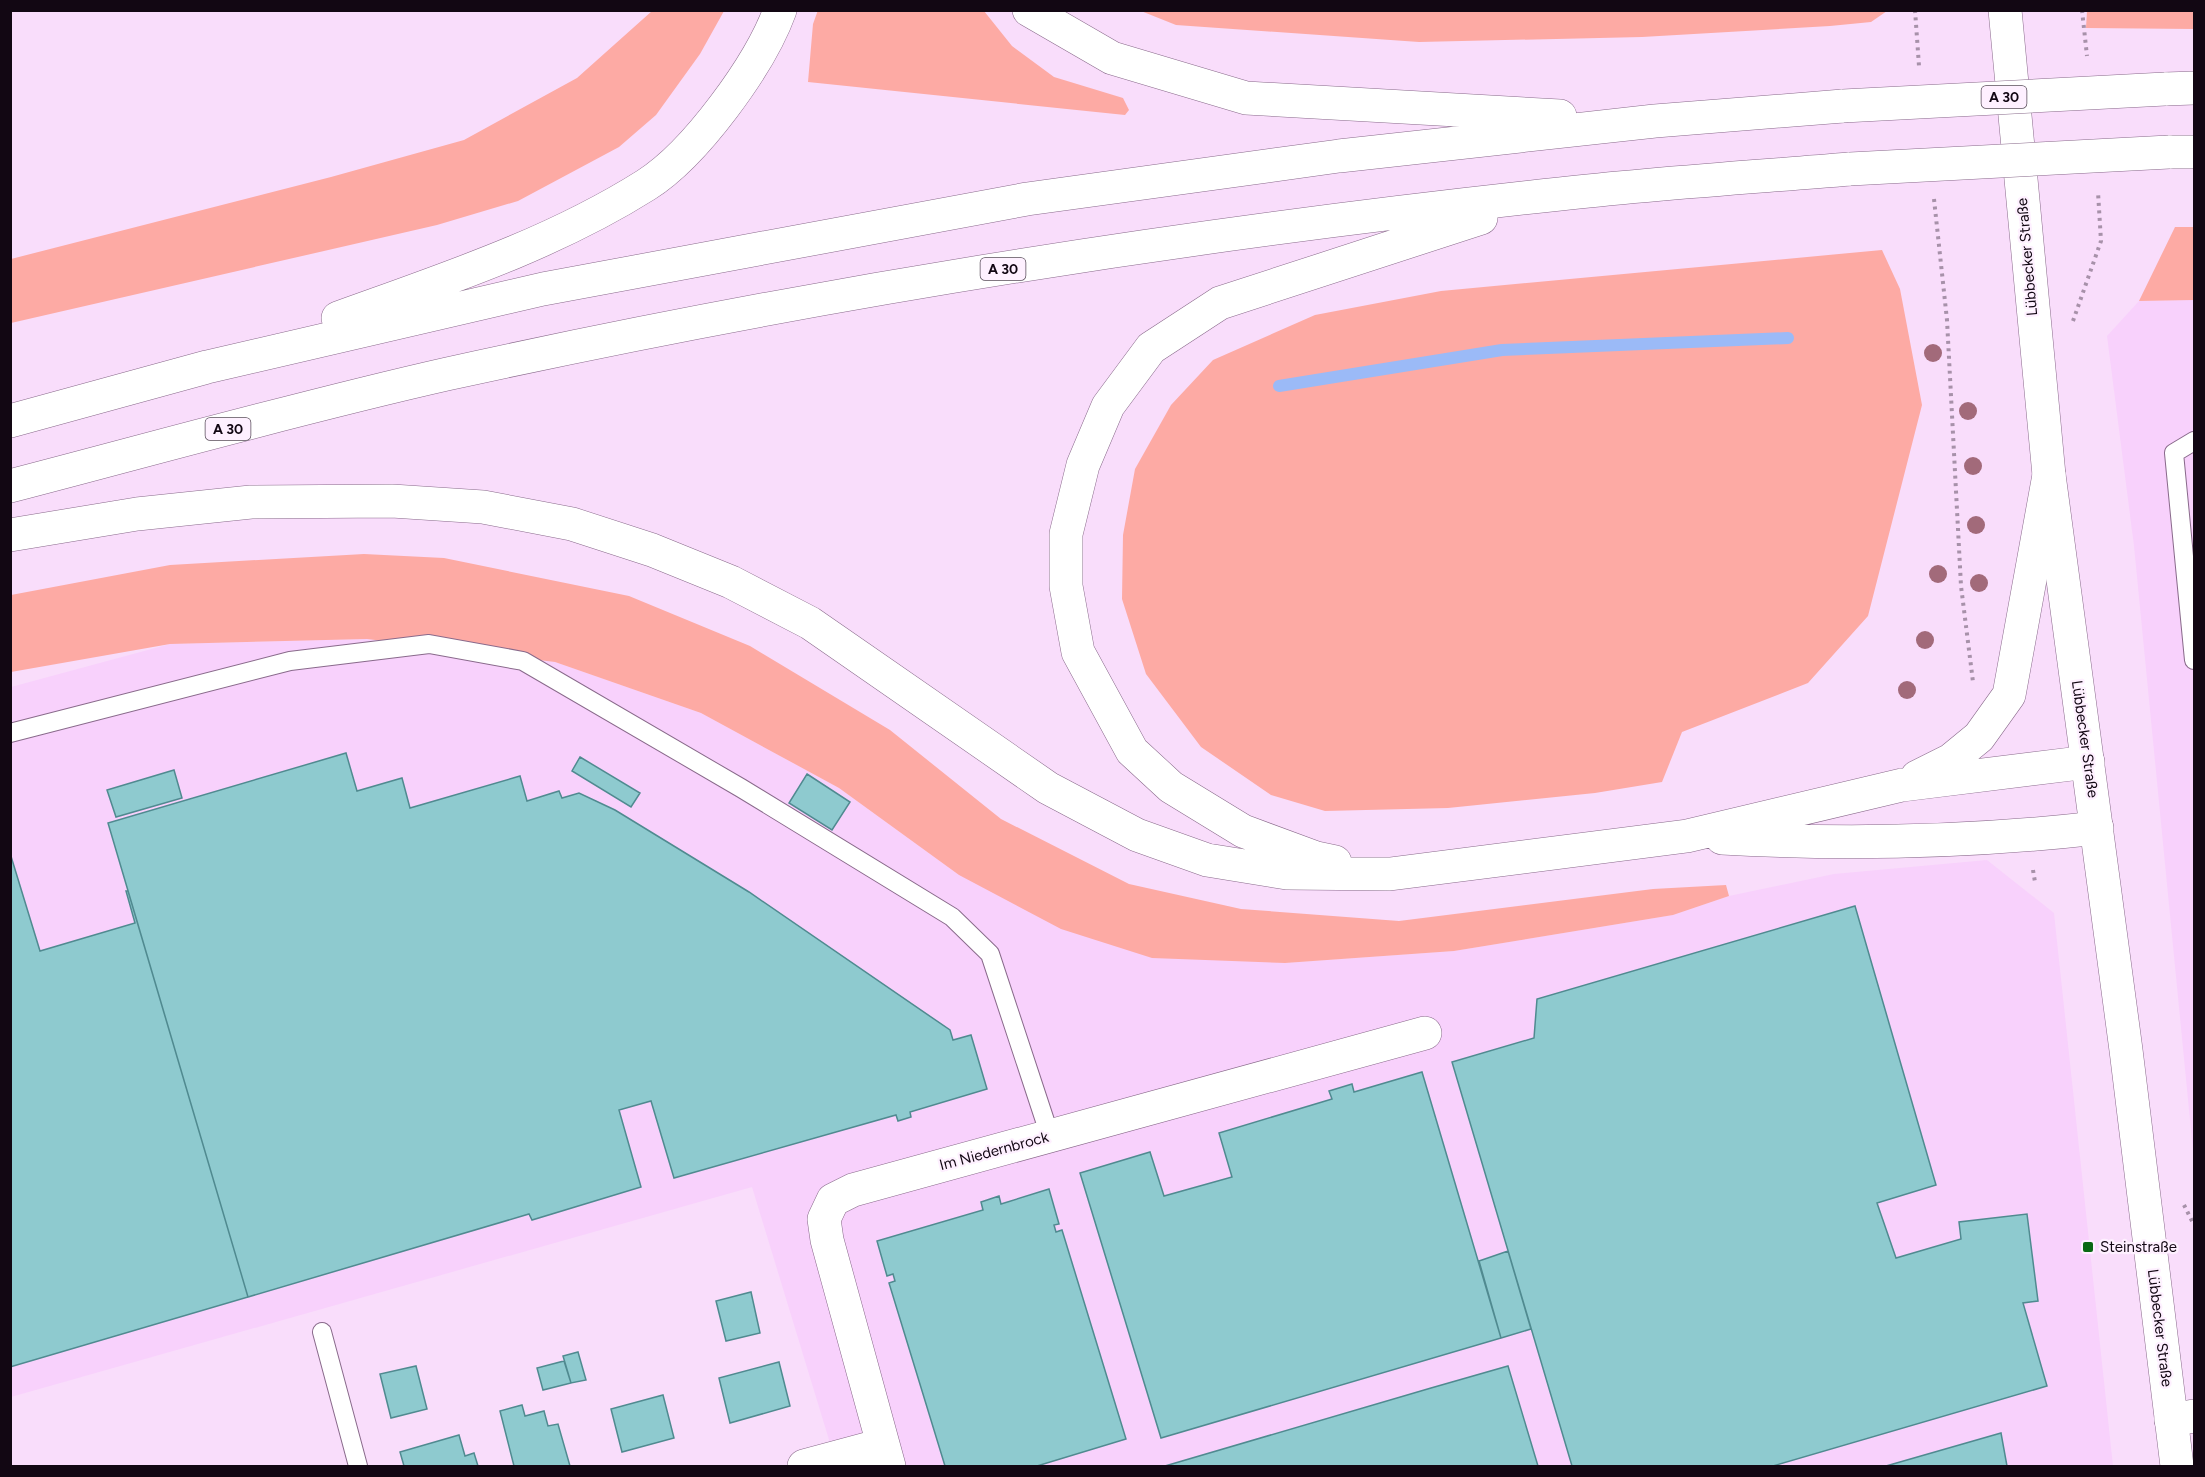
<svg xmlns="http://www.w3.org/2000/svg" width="2205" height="1477" font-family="Figtree,sans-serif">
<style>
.built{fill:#f8d1fc}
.green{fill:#fdaaa4}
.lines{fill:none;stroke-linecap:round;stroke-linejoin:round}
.stream{stroke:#9bbaf7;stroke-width:12}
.building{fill:#8ecacf;stroke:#508a90;stroke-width:1.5}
.service-casing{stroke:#896a8b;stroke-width:20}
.minor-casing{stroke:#896a8b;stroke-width:34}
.secondary-casing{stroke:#896a8b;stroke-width:34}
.motorway-casing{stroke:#896a8b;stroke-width:34}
.path{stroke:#a791a9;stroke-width:4;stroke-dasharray:3 4.5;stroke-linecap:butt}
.service{stroke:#fff;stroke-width:18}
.minor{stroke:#fff;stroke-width:33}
.secondary{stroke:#fff;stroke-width:33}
.motorway{stroke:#fff;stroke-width:33}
.motorway-bridge-casing{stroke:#896a8b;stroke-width:34;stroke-linecap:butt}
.motorway-bridge{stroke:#fff;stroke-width:33}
.tree{fill:#a26a7a}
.poi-dot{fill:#096913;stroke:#fef0ff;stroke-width:2}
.labels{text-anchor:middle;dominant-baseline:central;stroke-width:4.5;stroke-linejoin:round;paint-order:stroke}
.shield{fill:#fef0ff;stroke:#594d5a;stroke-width:1.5}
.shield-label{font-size:14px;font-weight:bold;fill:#120713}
.street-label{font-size:15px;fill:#120713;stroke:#fef0ff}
.poi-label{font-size:15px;fill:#120713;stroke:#fef0ff;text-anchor:start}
</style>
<rect width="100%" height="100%" fill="#f9ddfb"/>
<path class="built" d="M2194,300V1161L2134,546L2107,336L2139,301Z
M367,639L555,662L701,713L839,788L959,875L1285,963L1454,951L1673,915L1729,896L1834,874L1987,860L2054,913L2113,1466H837L752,1187L11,1397V687L170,644Z"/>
<path class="green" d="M818,10L984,11L1012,46L1054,77L1123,98L1129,110L1125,115L808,82L813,24Z
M652,11H724L700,54L656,115L619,147L518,201L437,225L11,323V259L331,177L464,140L577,78Z
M1887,11L1871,22L1830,26L1642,37L1419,42L1176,25L1141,11Z
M2087,11H2194V29L2086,28Z
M2175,227H2194V300L2139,301Z
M1882,250L1900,289L1922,405L1868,616L1808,683L1682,732L1662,782L1595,793L1448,808L1325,811L1271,795L1201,747L1146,674L1122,599L1123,535L1135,469L1171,405L1213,360L1315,315L1441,291Z
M364,554L444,558L629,596L750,646L890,730L1001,819L1129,884L1241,909L1399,921L1653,889L1726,885L1729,896L1673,915L1454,951L1285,963L1152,958L1061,929L959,875L839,788L701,713L555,662L367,639L170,644L11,672V595L170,565Z"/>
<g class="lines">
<path class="stream" d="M1279,386L1502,350L1788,338"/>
</g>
<path class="building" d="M346,753L357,791L402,778L410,808L520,776L527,801L559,791L562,798L579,793L615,810L749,892L950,1030L953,1040L971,1035L987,1089L910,1112L911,1117L898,1121L896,1115L674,1178L651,1101L619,1110L641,1187L532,1220L529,1214L248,1297L108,823Z
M580,757L640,793L631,807L572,771Z
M174,770L182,798L116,817L107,790Z
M807,774L850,802L832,830L789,803Z
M10,853L40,951L135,923L126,891H128L248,1297L10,1367Z
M1855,906L1936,1185L1877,1203L1896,1258L1961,1239L1959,1222L2027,1214L2038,1301L2023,1303L2047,1386L1773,1466H1572L1452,1062L1534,1038L1537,999Z
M1422,1072L1501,1338L1161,1438L1080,1173L1150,1152L1164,1196L1232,1177L1219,1133L1332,1099L1329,1091L1352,1084L1354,1092Z
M1049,1189L1059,1224L1054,1225L1056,1232L1062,1230L1126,1439L1037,1466H945L889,1283L895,1281L893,1274L887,1276L877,1241L983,1210L981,1202L999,1196L1001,1204Z
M1508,1251L1531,1329L1501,1338L1479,1261Z
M751,1292L760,1333L726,1341L716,1301Z
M578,1352L586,1380L571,1383L563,1356Z
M564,1361L571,1383L543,1390L537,1368Z
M779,1362L790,1406L730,1423L719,1378Z
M416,1366L427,1409L391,1418L380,1374Z
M1508,1366L1538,1466H1165L1431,1388Z
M663,1395L674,1438L622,1452L611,1409Z
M522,1405L525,1416L544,1411L548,1426L558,1424L570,1466H514L500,1411Z
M2001,1433L2007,1466H1886Z
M459,1435L465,1456L474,1453L478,1466H404L400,1452Z"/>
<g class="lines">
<g class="service-casing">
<path id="service" d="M2194,441L2174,453L2194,660
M10,733L290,661L429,644L523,661L741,788L952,917L990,954L1050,1136
M322,1332L358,1466"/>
</g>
<g class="minor-casing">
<path id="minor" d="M2171,1420L2194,1416
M804,1466L882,1445
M889,1466L827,1240L824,1219L833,1200L853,1190L1425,1033"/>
</g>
<g class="secondary-casing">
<path id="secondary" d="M2005,10L2049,475L2126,1050L2177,1466"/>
</g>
<g class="motorway-casing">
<path id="motorway" d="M1029,10L1112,58L1246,98L1560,116
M2165,89L2194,88
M2169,152H2194
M338,318C443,280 551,245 646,185C695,154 760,65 780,10
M10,421L207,367L543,289L1027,199L1339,156L1655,121L1843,106
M10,486C156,448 301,407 447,374C814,293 1186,234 1560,194C1656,183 1753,177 1850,169
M10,535L137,514L251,502L392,501L483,507L572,524L652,550L731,582L810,623L1048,788L1137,835L1207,860L1287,873L1390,874L1687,836L1902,785L2088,762
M1917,777L1951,760L1979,737L2009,695L2049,475
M1722,838C1846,845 1973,842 2097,828
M1335,862L1316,858L1243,831L1171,787L1132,751L1078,652L1066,586V534L1083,465L1108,406L1151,348L1220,303L1481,218"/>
</g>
<path class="path" d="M1915,10L1919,66
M2082,10L2087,56
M1934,199L1947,320L1961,586L1973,682
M2073,321L2101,241L2098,192
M2033,870L2035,882
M2184,1205L2194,1225"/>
<use href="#service" class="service"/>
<use href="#minor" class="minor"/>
<use href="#secondary" class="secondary"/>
<use href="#motorway" class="motorway"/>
<g class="motorway-bridge-casing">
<path id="motorway-bridge" d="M1843,106L2165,89
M1850,169L2169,152"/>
</g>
<use href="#motorway-bridge" class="motorway-bridge"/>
</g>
<g class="tree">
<circle cx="1933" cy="353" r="9"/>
<circle cx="1968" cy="411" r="9"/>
<circle cx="1973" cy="466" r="9"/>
<circle cx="1976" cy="525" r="9"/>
<circle cx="1938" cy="574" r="9"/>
<circle cx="1979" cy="583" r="9"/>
<circle cx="1925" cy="640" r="9"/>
<circle cx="1907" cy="690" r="9"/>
</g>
<rect class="poi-dot" x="2082" y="1241" width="12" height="12" rx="3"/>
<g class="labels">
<g class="shield">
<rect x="1981.5" y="86" width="45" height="22" rx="4.5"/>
<rect x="980.5" y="258" width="45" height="22" rx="4.5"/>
<rect x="205.5" y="418" width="45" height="22" rx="4.5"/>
</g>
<g class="shield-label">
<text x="2004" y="97">A 30</text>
<text x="1003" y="269">A 30</text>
<text x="228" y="429">A 30</text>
</g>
<g class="street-label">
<text transform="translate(2027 257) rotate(-95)">Lübbecker Straße</text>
<text transform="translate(2085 739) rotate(82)">Lübbecker Straße</text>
<text transform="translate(994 1151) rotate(-15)">Im Niedernbrock</text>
<text transform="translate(2160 1328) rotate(83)">Lübbecker Straße</text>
</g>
<g class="poi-label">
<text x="2100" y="1247">Steinstraße</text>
</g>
</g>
<rect width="2205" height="1477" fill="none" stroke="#120713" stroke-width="24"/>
</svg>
